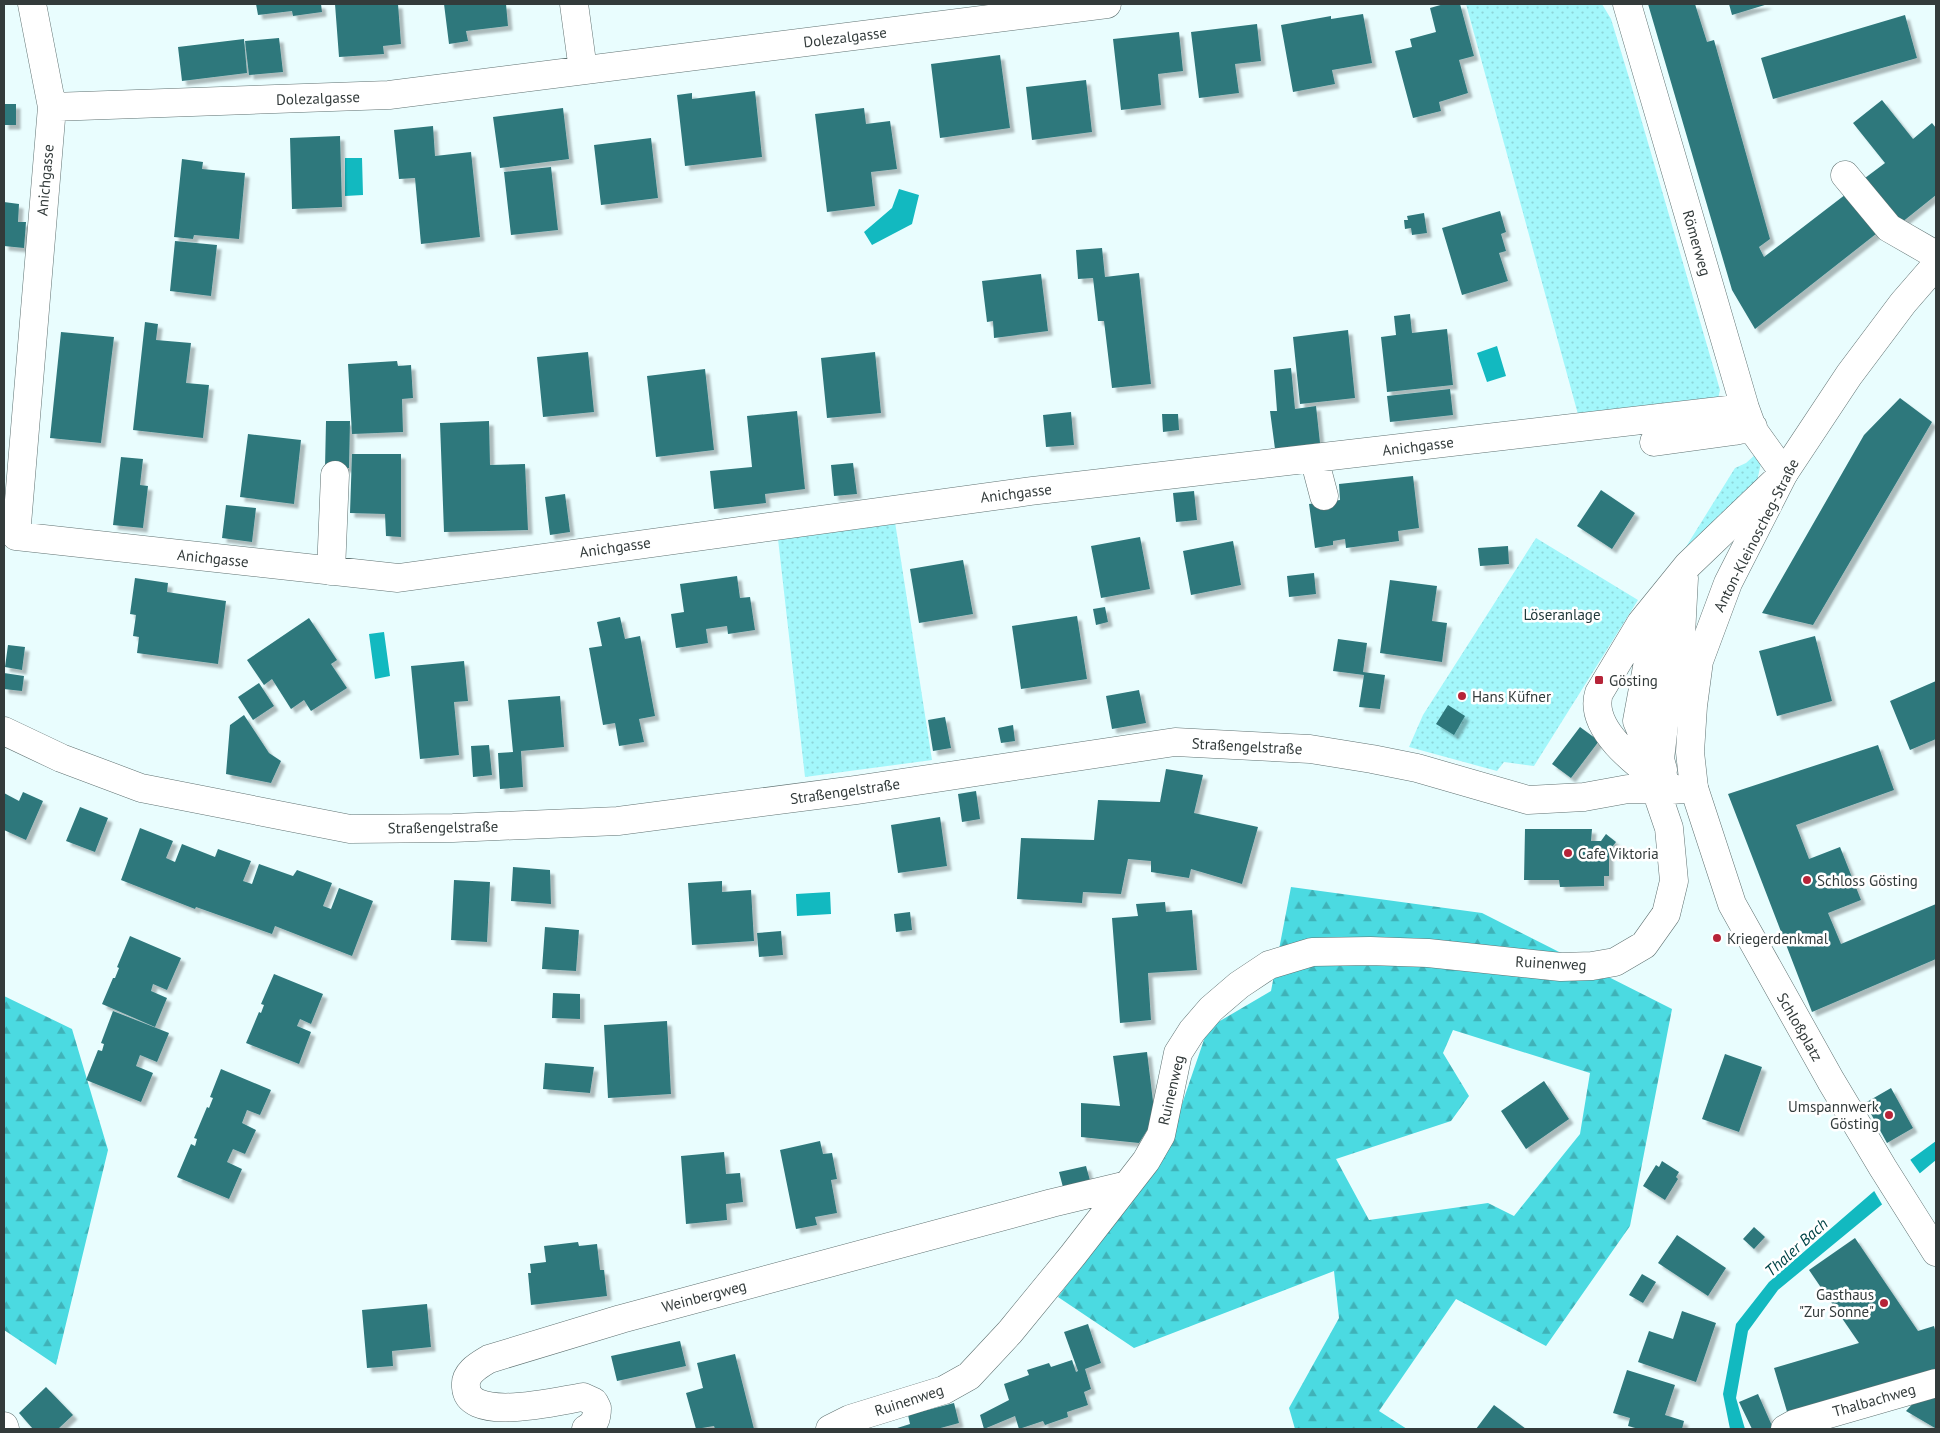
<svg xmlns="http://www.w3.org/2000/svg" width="1940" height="1433" font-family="'PT Sans',sans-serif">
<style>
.grass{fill:url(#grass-dots)}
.forest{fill:url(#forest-firs);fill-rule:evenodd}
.water{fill:#12b9c0}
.pier{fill:#e9fdfe}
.building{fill:#2f787c;filter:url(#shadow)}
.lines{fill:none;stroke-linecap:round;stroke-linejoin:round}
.minor-casing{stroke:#607272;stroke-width:29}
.major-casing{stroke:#607272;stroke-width:29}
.minor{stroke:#fff;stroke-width:28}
.major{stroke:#fff;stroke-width:28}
.poi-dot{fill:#b62438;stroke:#fff;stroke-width:2}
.labels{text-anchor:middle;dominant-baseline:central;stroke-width:5;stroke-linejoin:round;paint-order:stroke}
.street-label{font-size:15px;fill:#333b3b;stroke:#fff}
.park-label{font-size:15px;fill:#223a3b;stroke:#fff}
.poi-label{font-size:15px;fill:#333b3b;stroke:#fff;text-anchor:start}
.water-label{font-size:16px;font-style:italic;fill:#004447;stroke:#fff}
</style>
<defs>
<pattern id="grass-dots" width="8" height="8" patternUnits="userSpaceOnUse" patternTransform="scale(1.25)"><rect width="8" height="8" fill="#a3f7fb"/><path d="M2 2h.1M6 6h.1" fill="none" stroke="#8dd5d8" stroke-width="1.8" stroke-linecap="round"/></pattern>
<pattern id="forest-firs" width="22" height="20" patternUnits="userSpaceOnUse" patternTransform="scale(1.25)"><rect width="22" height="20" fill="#4bdae1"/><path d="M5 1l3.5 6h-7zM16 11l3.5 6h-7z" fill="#3fb2b8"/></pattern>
<filter id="shadow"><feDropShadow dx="4.5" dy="4.5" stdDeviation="1" flood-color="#0004"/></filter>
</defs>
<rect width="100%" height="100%" fill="#e9fdfe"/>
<path class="grass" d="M1466,4H1602L1611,19L1630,81L1720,390L1718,399L1579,418Z
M1756,454L1761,463L1756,486L1684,550L1735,468L1746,463Z
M895,522L932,760L805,777L778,539Z
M1536,538L1638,600L1534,766L1504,762L1497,771L1409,747L1423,715Z"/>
<path class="forest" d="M1291,887L1482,913L1672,1009L1630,1226L1546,1346L1456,1299L1379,1411L1407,1429H1295L1289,1408L1339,1318L1334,1271L1134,1348L1058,1297L1167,1148L1208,1028L1271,991ZM1453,1030L1590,1073L1580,1134L1514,1216L1488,1203L1369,1220L1336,1159L1451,1121L1469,1096L1443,1053Z
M4,996L72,1029L108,1150L56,1365L4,1330Z"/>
<path class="water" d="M362,158L363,195L345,196V158Z
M899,189L919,195L912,224L872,245L864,232L892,208Z
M1497,346L1506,376L1487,382L1477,353Z
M384,632L390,676L375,679L369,634Z
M830,892L831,914L797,916L796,894Z
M1936,1141V1160L1778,1290L1748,1331L1736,1398L1745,1429H1730L1723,1394L1736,1324L1769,1282L1910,1160Z"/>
<path class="pier" d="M1909,1158L1921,1175L1883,1206L1873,1189Z"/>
<path class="building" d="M256,4H321L322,12L293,16L292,11L258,15Z
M335,4H398L401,44L383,46L384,54L339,57Z
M444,4H506L508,26L466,31L468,41L449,44Z
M1444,4H1460L1474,56L1459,60L1468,93L1439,102L1441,111L1413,118L1395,51L1412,47L1410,39L1436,32L1430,8Z
M1648,4H1695L1707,42L1714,40L1770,239L1759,247L1764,257L1850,191L1881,230L1755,329L1732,290Z
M1729,4H1768L1732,15Z
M1363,14L1372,63L1332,70L1335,84L1293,92L1281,25L1331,16V19Z
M1905,15L1917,58L1773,99L1761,58Z
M1257,24L1261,61L1235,64L1239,93L1199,98L1191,32Z
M1179,32L1183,71L1158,74L1161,105L1121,110L1113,39Z
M279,38L283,72L249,75L245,41Z
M244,39L247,73L182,81L178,47Z
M1000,55L1010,128L940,138L931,64Z
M1086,80L1092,132L1032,140L1026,87Z
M755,91L762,157L685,166L677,95L692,93V99Z
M1882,100L1913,139L1932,123L1936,128V195L1901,223L1865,178L1885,163L1853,123Z
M4,104H16V125H4Z
M563,108L569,159L500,168L493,117Z
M864,108L866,124L890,121L897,169L871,172L875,206L827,212L815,114Z
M433,126L435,156L471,152L480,237L421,244L415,178L399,179L394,130Z
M340,136L342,207L292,209L290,138Z
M651,138L658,198L601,205L594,145Z
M182,159L203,162L202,169L245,173L239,239L194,235L193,239L174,237Z
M551,167L558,230L511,235L504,172Z
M4,202L19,204L18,222H26L24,248L4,246L5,223H4Z
M1500,211L1506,232L1501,234L1506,251L1499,253L1508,281L1462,295L1442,228Z
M1424,213L1427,233L1412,235L1411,228L1405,229L1404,220H1408L1407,216Z
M175,241L217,245L211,296L170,291Z
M1102,248L1105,277L1139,273L1151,384L1112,388L1104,321H1098L1093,278L1078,279L1076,250Z
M1041,274L1048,331L994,338L993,321L987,322L982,281Z
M1410,314L1412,333L1447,329L1453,385L1387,392L1381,337L1396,335L1394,316Z
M145,322L158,324L156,340L191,343L186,383L209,385L203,438L133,430Z
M1348,330L1355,398L1300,404L1293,337Z
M61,332L114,337L101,443L50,438Z
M588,352L594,412L543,417L537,357Z
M875,352L881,413L827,418L821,358Z
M397,361L398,366L411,365L413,398L402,399L403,432L352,434L348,364Z
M1291,368L1295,409L1316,406L1320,443L1275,449L1270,411H1277L1274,370Z
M705,369L714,450L656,457L647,376Z
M1450,389L1453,415L1390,422L1387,396Z
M1900,398L1932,422L1813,625L1762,613L1864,435Z
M797,411L805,489L765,494L766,503L714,509L710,471L752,467L747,416Z
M1071,412L1074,445L1046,447L1043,415Z
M1162,414H1178L1179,430L1163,432Z
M326,421H350L349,468H325Z
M489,421L490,465L525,464L528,530L444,532L440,423Z
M248,434L301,440L294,504L240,497Z
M352,454H401V537L386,536L385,514L350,513Z
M121,457L143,459L140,485L148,486L143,528L113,525Z
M853,463L857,494L834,496L831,465Z
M1413,476L1419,528L1398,531L1399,541L1346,548L1345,539L1333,541V545L1315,548L1309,504L1340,500L1339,484Z
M1601,490L1635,513L1612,549L1577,526Z
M1194,491L1197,520L1176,522L1173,493Z
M565,494L570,532L550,535L545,497Z
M226,505L256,508L252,542L222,538Z
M1140,537L1150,589L1101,598L1091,546Z
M1233,541L1241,585L1191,595L1183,551Z
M1508,546L1509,564L1480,566L1478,548Z
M963,560L973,614L919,623L910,569Z
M1314,573L1316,594L1289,597L1287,576Z
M737,576L740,598L750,597L755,630L728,634L727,626L706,629L708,643L676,648L671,614L684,612L680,584Z
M135,578L168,583L167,592L226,601L218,664L137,653L139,637L133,636L136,615L130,614Z
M1390,580L1437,586L1432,621L1447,623L1442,662L1380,653Z
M1105,607L1108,622L1096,625L1093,609Z
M1077,616L1087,679L1021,689L1012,626Z
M620,617L625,639L640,636L655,716L639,719L644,742L619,746L615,723L603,725L589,648L602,646L597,622Z
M309,618L337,660L331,664L347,688L311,711L304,700L291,709L272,679L264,685L247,660Z
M1815,636L1832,701L1777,716L1759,651Z
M1338,639L1367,643L1363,672L1385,675L1380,709L1359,707L1364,675L1333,671Z
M8,645L25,647L22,670L5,667Z
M464,661L468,701L454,702L459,755L420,759L411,666Z
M4,673L24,676L22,691L4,689Z
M1936,681V739L1910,750L1890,701Z
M259,683L274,706L253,720L238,697Z
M1139,690L1146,723L1112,729L1106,696Z
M560,696L564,747L521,751L523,787L500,789L498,753L513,752L508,700Z
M1448,705L1465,716L1454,735L1436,724Z
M244,715L269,753L281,761L271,783L226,774L230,725Z
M945,717L951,748L933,751L928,720Z
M1013,725L1015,741L1001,743L998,728Z
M1580,727L1599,741L1571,778L1552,764Z
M489,745L492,775L473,777L471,746Z
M1878,745L1894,790L1796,825L1809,859L1840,847L1861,900L1828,913L1841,944L1936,904V959L1812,1012L1728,794Z
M1166,769L1203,775L1194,813L1258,827L1242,884L1191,869L1189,878L1151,872V861L1128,859L1121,894L1083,892L1082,903L1017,899L1021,838L1094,840L1098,800L1160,802Z
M976,791L980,819L962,822L958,794Z
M23,792L43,801L26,840L4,830V793L19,801Z
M80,807L108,818L95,852L66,841Z
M940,817L947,866L898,873L891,825Z
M140,828L173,841L166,858L175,862L182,844L215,857L218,849L251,861L243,881L252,884L259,864L293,876L297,870L332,883L323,906L331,909L339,888L373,901L352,956L275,926L272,934L196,907L195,909L121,880Z
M1525,829H1592L1591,841H1601L1606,834L1616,842L1609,851V876H1604V886L1560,887L1559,880H1524Z
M513,867L550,870L551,904L511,901Z
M454,880L490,882L487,942L451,940Z
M722,881V892L751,890L754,941L692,945L688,883Z
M1165,902L1166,912L1192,910L1197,970L1148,973L1151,1020L1120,1023L1112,918L1138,916L1136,904Z
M910,912L912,930L896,932L894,914Z
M545,927L579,930L576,971L542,969Z
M781,931L783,955L759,957L757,933Z
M130,936L181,958L167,990L153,984L151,991L167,998L155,1027L102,1004L113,978H115L119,968L117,967Z
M274,974L323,994L311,1024L300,1019L297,1026L311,1032L299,1064L246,1043L259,1012L261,1013L264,1005L261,1004Z
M553,993L580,994V1019L552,1018Z
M113,1011L169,1033L157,1062L140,1055L136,1066L153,1073L141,1102L86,1080L98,1050L102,1051L104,1044L101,1043Z
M667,1021L671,1094L608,1098L604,1025Z
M1147,1052L1155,1118L1139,1143L1081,1137V1103L1120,1106L1113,1056Z
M1725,1054L1762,1067L1739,1132L1702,1119Z
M545,1063L594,1067L590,1093L543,1089Z
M221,1069L271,1090L260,1115L247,1110L242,1123L256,1130L245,1154L233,1149L227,1162L242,1169L229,1199L177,1177L191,1144L195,1146L197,1139L194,1138L207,1107L209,1108L213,1098L210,1097Z
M1544,1081L1569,1119L1526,1149L1501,1111Z
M1891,1088L1913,1128L1887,1143L1865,1103Z
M820,1141L823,1154L832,1153L837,1179L831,1180L837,1213L815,1217L817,1225L796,1229L780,1150Z
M724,1152L726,1174L740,1173L743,1202L726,1204L727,1220L686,1224L681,1156Z
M1662,1161L1679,1172L1676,1177L1678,1179L1665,1200L1643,1186L1656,1165L1659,1167Z
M1086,1166L1091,1184L1064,1191L1059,1172Z
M1754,1227L1765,1237L1754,1249L1743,1239Z
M1677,1235L1726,1268L1708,1296L1658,1263Z
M1855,1238L1918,1331L1934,1326L1936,1333V1372L1788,1415L1774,1368L1859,1343L1809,1270Z
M578,1242L579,1246L597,1244L600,1270H604L607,1296L531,1305L528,1273H531L530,1264L546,1262L544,1246Z
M1642,1274L1656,1282L1643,1303L1629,1295Z
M427,1304L431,1347L392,1351L393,1366L367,1368L362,1310Z
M1682,1311L1716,1323L1696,1382L1638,1362L1649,1331L1673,1339Z
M1088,1324L1101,1363L1085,1369L1091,1389L1084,1392L1088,1405L1067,1412L1068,1417L1045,1425L1043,1421L1019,1429L1015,1416L984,1429L980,1415L1009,1400L1004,1384L1029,1375L1027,1370L1049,1363L1051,1367L1072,1360L1076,1372L1078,1371L1064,1332Z
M680,1341L686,1366L617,1381L611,1356Z
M735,1354L754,1429H715L714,1426L696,1429L686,1393L703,1388L697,1363Z
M1627,1370L1675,1385L1665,1415L1684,1421L1682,1429H1639L1628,1426L1630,1418L1613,1413Z
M46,1387L73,1415L58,1429H33L19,1413Z
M1758,1394L1773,1428L1770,1429H1752L1739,1402Z
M1936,1394V1426L1935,1428L1906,1411L1918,1398Z
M954,1403L959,1423L937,1429H894L910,1424L908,1415Z
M1494,1405L1526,1429H1476Z"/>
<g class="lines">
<g class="minor-casing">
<path id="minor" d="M32,4L52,107L16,536L398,578L1031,491L1745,408
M574,4L583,70
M1627,4L1745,408L1753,430L1784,473L1688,565L1641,623L1599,693C1587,731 1645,770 1671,790
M52,107L389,95L1107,4
M1845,175L1889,228L1936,255
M1654,442L1734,431L1753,427
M1314,458L1324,496
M331,571L335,475
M4,731L61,758L141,788L350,829L453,828L618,821L856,790L1175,742L1310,749L1372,759L1417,768L1528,800L1584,797L1628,789L1671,790L1694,788
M1663,770L1660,759L1664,725L1681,635L1684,578
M1665,781L1656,766L1637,721L1650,651L1657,628L1667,604
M4,1426L5,1429
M586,1429C595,1424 597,1418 597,1408L594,1402L583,1397C561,1400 468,1424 466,1387C464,1373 479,1365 489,1359L621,1319L1052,1203L1127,1185
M830,1429L850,1419L944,1390L969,1376L1010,1332L1073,1255L1146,1161L1161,1135L1178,1053L1192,1031L1211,1009L1239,985L1269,965L1312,952L1370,951L1428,953L1561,967L1592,966L1615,962L1644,945L1666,914L1674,881L1669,828L1656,790
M1785,1429L1794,1424L1936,1383"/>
</g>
<g class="major-casing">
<path id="major" d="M1936,265L1903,303L1849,375L1784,473L1728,583L1699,661L1693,706L1690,752L1694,788L1732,904L1831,1081L1883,1168L1936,1252"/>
</g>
<use href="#minor" class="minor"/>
<use href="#major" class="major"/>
</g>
<g class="poi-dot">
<rect x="1594" y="675" width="10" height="10" rx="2.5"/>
<circle cx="1462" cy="696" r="5"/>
<circle cx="1568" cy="853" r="5"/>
<circle cx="1807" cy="880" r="5"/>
<circle cx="1717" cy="938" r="5"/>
<circle cx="1889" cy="1115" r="5"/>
<circle cx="1884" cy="1303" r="5"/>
</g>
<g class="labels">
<g class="street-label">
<text transform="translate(845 37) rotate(-7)">Dolezalgasse</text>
<text transform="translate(318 98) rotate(-2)">Dolezalgasse</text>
<text transform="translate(45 180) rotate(-85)">Anichgasse</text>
<text transform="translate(1697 243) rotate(74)">Römerweg</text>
<text transform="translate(1418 446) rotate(-7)">Anichgasse</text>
<text transform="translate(1016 493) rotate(-7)">Anichgasse</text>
<text transform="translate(1756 535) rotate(-63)">Anton-Kleinoscheg-Straße</text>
<text transform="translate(615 547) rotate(-8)">Anichgasse</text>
<text transform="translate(213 558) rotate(6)">Anichgasse</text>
<text transform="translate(1247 746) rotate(3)">Straßengelstraße</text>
<text transform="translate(845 791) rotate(-8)">Straßengelstraße</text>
<text transform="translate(443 827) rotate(-1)">Straßengelstraße</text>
<text transform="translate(1551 963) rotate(3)">Ruinenweg</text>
<text transform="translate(1800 1027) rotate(60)">Schloßplatz</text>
<text transform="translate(1171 1090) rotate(-77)">Ruinenweg</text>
<text transform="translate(704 1296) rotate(-15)">Weinbergweg</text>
<text transform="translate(909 1400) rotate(-18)">Ruinenweg</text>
<text transform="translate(1874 1400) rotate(-16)">Thalbachweg</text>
</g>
<g class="park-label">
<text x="1562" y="614">Löseranlage</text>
</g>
<g class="poi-label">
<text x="1609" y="680">Gösting</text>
<text x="1472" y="696">Hans Küfner</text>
<text x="1578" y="853">Cafe Viktoria</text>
<text x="1817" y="880">Schloss Gösting</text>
<text x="1727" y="938">Kriegerdenkmal</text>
<text x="1879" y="1106" text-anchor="end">Umspannwerk<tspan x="1879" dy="17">Gösting</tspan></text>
<text x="1874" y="1294" text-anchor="end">Gasthaus<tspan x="1874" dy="17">"Zur Sonne"</tspan></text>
</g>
<g class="water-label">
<text transform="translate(1796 1247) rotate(-42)">Thaler Bach</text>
</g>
</g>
<rect width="1940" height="1433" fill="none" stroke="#333b3b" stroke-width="10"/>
</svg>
